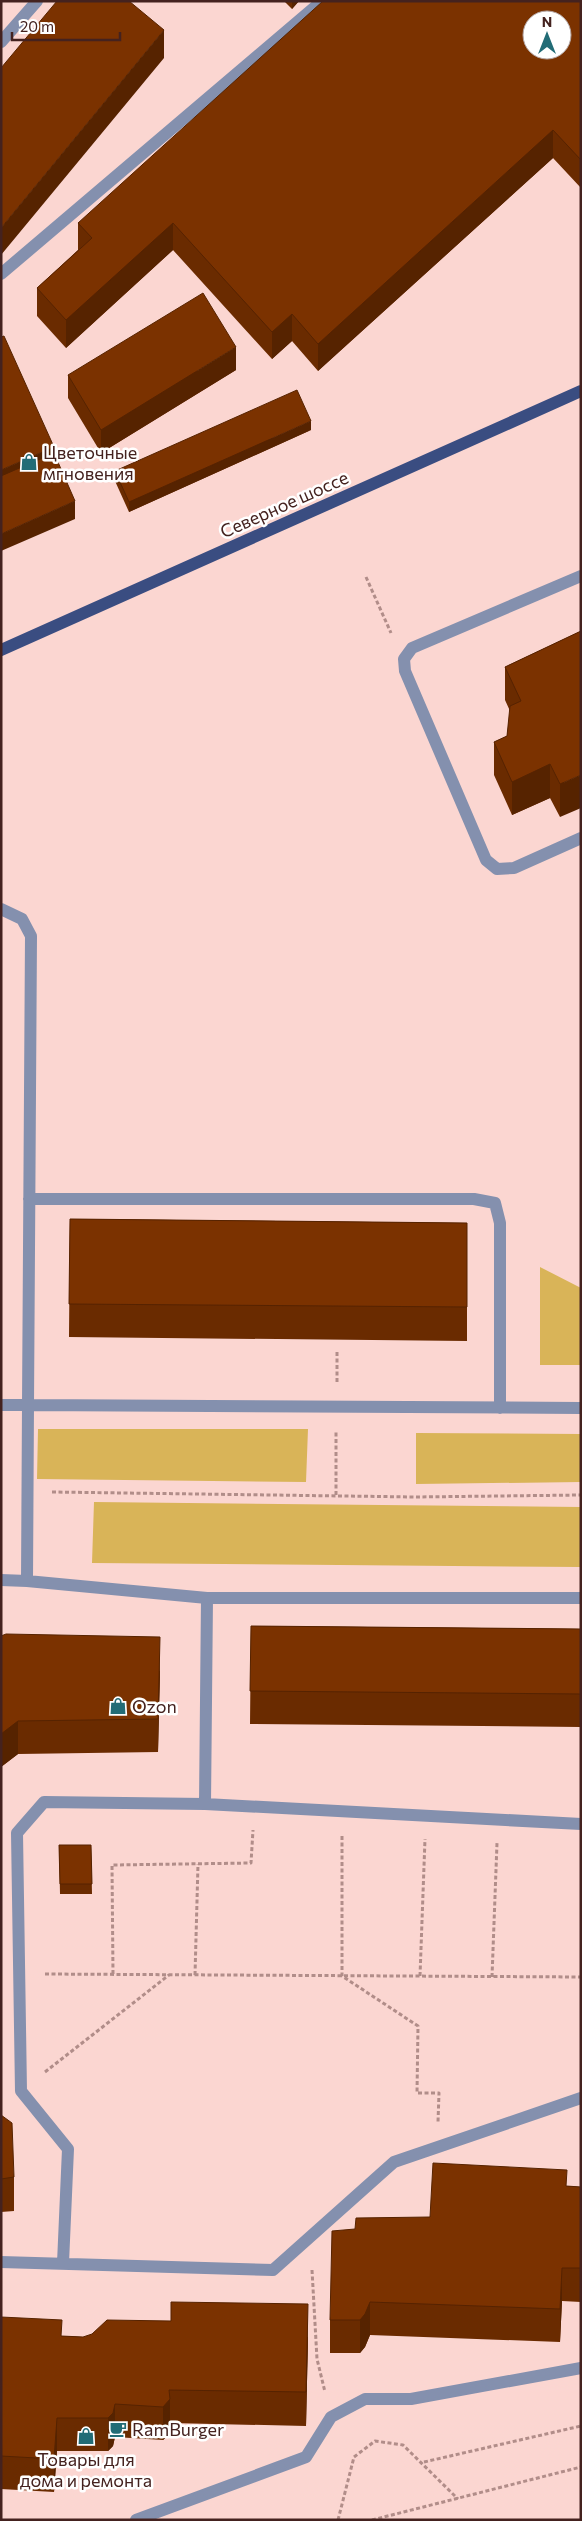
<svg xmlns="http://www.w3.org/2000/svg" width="582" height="2521" font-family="Commissioner,sans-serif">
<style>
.green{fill:#d9b458}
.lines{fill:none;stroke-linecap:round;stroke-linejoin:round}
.path{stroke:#b18d89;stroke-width:3;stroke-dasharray:4 2.5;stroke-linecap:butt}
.minor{stroke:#8490ae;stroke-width:12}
.major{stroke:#3a4d81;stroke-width:12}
.wall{fill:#6a2b00}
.shaded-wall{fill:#562300}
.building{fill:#7b3200;stroke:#562300;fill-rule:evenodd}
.labels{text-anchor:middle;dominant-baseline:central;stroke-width:5;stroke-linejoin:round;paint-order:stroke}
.poi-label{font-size:18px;fill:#44221f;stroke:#fff;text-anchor:start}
.street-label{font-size:18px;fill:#44221f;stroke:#fff}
</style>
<rect width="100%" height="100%" fill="#fbd6d1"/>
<path class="green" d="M540,1267L581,1288V1365H540Z
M38,1429H308L306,1482L37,1479Z
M416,1433L581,1434V1482L416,1484Z
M94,1502L581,1507V1567L92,1563Z"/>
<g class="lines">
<path class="path" d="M366,577L391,633
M337,1382V1352
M52,1492L416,1497L581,1495
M336,1495V1430
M342,1836V1976L418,2026L417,2093H439L438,2122
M45,1974L581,1977
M113,1974L112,1865L251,1863L253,1830
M195,1975L198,1864
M420,1976L425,1839
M492,1977L497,1843
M45,2072L169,1975
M312,2270L317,2359L325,2392
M424,2462L581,2426
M338,2520L354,2457L375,2441L403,2445L458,2499
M372,2520L581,2467"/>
<path class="minor" d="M1,42L37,1
M1,274L322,1
M581,576L412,648L404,659L405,671L486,860L497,869L514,868L581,838
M1,909L22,919L31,936L28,1405H1
M29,1199H474L495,1203L500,1223V1408
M1,1580L27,1581L207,1598L205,1804L44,1802L17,1833L21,2091L68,2149L63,2263
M27,1581L28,1405L581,1408
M207,1598H581
M205,1804L581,1824
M1,2262L273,2270L394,2162L581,2098
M136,2520L306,2457L331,2417L365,2399H411L581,2368"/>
<path class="major" d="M1,650L581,391"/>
</g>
<path class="wall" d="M284,1H299L292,9Z
M581,1V188L553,158L318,371L292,341L272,359L173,250L66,348L37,316V288L78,250V223Z
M236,370L101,453L68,398V375Z
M311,430L129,512L115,481V471Z
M581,631L560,817L550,798L512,815L494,775V742L507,736L510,711L505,700V667Z
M70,1219L467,1223V1341L69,1337Z
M251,1626L581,1629V1727L250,1724Z
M1,1636L160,1671L158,1752L18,1754L1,1767Z
M59,1845H91L92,1894H60Z
M1,2115L14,2177V2211L1,2212Z
M567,2186L581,2187V2302L562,2301L560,2342L370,2335L365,2347L360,2353H330V2320L355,2229L430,2217Z
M1,2317L62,2336L83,2337H308L306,2426L170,2423V2433L163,2440L115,2437L113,2446L108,2451H57L54,2492L1,2489Z"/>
<path class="shaded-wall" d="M292,1H299L292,9Z
M164,30V58L1,255V228Z
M553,130V158L318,371V344Z
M173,223V250L66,348V320Z
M292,314V341L272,359V332Z
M236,347V370L101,453V430Z
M311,421V430L129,512V502Z
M54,447V471L1,494V470Z
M75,501V519L1,551V534Z
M550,764V798L512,815V782Z
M581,775V808L560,817V784Z
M160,1637V1671L158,1752V1719Z
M18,1721V1754L1,1767V1734Z
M562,2268V2301L560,2342V2309Z
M370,2302V2335L365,2347L360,2353V2320Z
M308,2304V2337L306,2426V2392Z
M170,2399V2433L163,2440V2407Z
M115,2404V2437L113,2446L108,2451V2418Z
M57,2418V2451L54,2492V2459Z"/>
<path class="building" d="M57,1H129L164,30L1,228V68Z
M323,1H581V160L553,130L318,344L292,314L272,332L173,223L66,320L37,288L92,238L78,223ZM532,20H562V50H532Z
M203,293L236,347L101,430L68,375Z
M4,336L54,447L1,470V337Z
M297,390L311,421L129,502L115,471Z
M54,453L75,501L1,534V476Z
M581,631V775L560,784L550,764L512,782L494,742L507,736L510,706L521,701L505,667Z
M70,1219L467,1223V1307L69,1304Z
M251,1626L581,1629V1694L250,1691Z
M6,1634L160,1637L158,1719L18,1721L1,1734V1636Z
M59,1845H91L92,1884H60Z
M1,2115L12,2123L14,2177L1,2179Z
M433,2163L567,2170L566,2186L581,2187V2268H562L560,2309L370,2302L365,2314L360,2320H330L332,2231L355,2229L356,2218L430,2217Z
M171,2302L308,2304L306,2392L169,2390L170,2399L163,2407L115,2404L113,2413L108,2418H57L54,2459L1,2456V2317L62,2320L61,2336L83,2337L92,2334L107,2320L171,2321Z"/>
<defs>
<g id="shop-bare" transform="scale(1.35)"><path d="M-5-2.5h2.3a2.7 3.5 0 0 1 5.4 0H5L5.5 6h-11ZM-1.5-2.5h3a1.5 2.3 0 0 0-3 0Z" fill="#226c76" stroke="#fff" stroke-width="2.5" paint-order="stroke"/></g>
<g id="cafe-bare" transform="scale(1.35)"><path d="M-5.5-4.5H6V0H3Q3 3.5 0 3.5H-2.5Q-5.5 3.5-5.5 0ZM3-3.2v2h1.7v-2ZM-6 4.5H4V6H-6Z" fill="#226c76" stroke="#fff" stroke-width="2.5" paint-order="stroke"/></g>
</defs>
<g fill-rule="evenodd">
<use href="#shop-bare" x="29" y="462"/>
<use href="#shop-bare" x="118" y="1706"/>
<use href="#cafe-bare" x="118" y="2429"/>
<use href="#shop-bare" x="86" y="2436"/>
</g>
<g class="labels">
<g class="poi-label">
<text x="43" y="452">Цветочные<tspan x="43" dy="21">мгновения</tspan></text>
<text x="132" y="1706">Ozon</text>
<text x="132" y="2429">RamBurger</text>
<text x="86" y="2459" text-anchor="middle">Товары для<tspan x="86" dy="21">дома и ремонта</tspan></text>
</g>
<g class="street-label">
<text transform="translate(284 504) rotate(-24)">Северное шоссе</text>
</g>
</g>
<rect width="582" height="2521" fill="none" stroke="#44221f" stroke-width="5"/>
<g transform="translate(547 35)"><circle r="24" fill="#ffffff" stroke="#b4a7a5"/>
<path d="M0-4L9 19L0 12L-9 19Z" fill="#226c76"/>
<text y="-8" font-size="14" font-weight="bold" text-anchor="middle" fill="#44221f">N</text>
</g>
<path d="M12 32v8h108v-8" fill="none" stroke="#44221f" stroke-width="2.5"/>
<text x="20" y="32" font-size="15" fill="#44221f" stroke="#ffffff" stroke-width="4" paint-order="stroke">20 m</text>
</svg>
